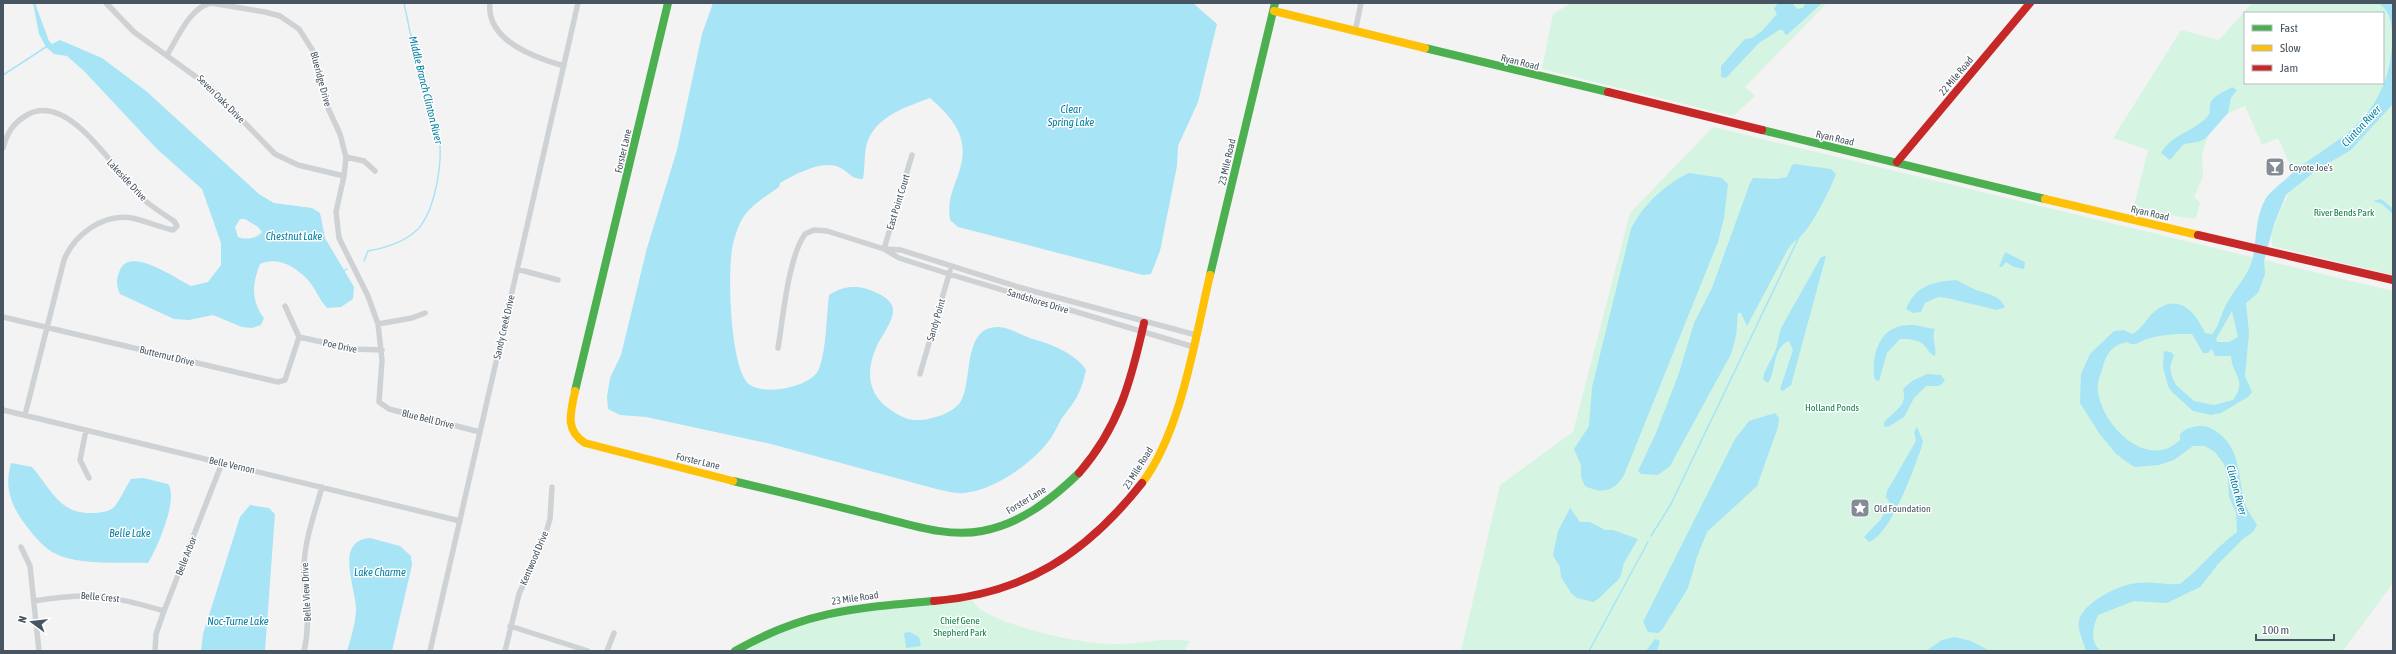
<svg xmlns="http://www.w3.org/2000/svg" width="2396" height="654" font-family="'Asap Condensed',sans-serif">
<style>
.green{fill:#d6f4e2;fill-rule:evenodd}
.water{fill:#a7e4f5;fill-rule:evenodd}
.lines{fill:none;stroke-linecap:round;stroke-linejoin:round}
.stream{stroke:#a7e4f5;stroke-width:1.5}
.street{stroke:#cfd2d4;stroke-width:5.5}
.fast{stroke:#4caf50;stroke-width:8}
.slow{stroke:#ffc107;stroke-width:8}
.jam{stroke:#c62828;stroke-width:8}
.labels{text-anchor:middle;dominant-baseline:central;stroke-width:3;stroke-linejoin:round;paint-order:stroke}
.street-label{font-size:10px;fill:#475562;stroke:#fff}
.poi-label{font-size:10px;fill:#475562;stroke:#fff;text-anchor:start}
.park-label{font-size:10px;fill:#0d8249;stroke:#fff}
.water-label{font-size:11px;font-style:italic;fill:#0380a3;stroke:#fff}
</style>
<rect width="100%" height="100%" fill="#f4f3f3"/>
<path class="green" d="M1571,3H1827L1745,87L1755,96L1733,116L1542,69L1553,14Z
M2252,3H2389L2393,13V88L2355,136L2296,178L2278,138L2262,145L2245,106L2213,120L2202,155L2203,177L2194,197L2200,203L2196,219L2133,210L2148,150L2113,138L2181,30L2219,40ZM2245,13H2383V83H2245Z
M2393,104V275L2272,246L2271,231L2288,194L2307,177L2349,151Z
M1713,127L2393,291V583L2343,651H1461L1500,485L1573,432L1630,213Z
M971,599C974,602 977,608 981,610C1013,629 1083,645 1120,644C1144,643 1166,637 1190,641L1184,651H741L785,628L830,614Z"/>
<path class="water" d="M33,3H35L49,41L52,44L60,40L102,58L146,91L259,194L274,203L312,208L320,213L325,238L354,287L353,299L341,307L327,308C318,298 315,287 307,279C295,266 277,256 260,264C252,284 251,301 264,318L261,325L252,328L242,327L213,315L189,320L174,319L120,294C116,285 116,279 120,270C130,246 175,278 191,286L208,282L221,265V243L202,189L157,149L84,71L67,56L54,54L46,47L39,34ZM240,219H245L258,227L262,232C256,239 246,240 238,237L235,227Z
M713,3H1193L1217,24L1198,102L1178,146L1177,166L1160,251L1151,274L1143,275L958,227L950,220C947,199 953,191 959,172C970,139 955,120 930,98C905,107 872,118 866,147C864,157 865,168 863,179C851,180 847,169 836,166C819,161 794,175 780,183L779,187C767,196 749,206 741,221C738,227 735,236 733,244C727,270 730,359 746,381C758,398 811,388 819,369C827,346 826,319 829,295C841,287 854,285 867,289C903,302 896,313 880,340C867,363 864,391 888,408C899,415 906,421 920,420C933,419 954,413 961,401C973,382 962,325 999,327C1012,328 1024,337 1036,340C1054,345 1077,355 1086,370C1081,393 1076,400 1062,418C1057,426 1054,435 1048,442C1030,465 994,490 964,493C956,494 947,491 940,490L771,444L646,417L620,415L608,409L607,397L610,378L621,355L647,248L677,150L702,34Z
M1778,3H1792L1797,9L1803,8L1805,3H1822L1787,35L1784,33L1783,30H1779L1759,43L1726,78L1721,77V66L1745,39L1752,38L1762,31L1777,14L1774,9Z
M2377,3H2393V104L2351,150L2314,172L2286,195L2274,224L2264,261L2265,274L2258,293L2246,303L2249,333L2245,376L2252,392L2248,397L2221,413L2211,415L2193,411L2172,392L2168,386L2163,367L2164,351L2171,352L2174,355L2170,367L2172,377L2176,385L2194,401L2214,405L2233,400C2248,379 2232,376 2231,356H2215L2212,349L2208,353H2203L2192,334C2175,334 2161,334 2144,340C2137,343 2135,347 2127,342C2113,345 2107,352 2103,366C2101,375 2096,382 2098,392C2103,427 2148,471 2180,440V434C2186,428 2194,426 2202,426C2209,426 2216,431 2221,435C2241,453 2238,477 2244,500C2246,509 2252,517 2257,525L2253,532L2243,539L2219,563L2200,587L2167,603L2134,601L2098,615C2093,626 2089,642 2101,651H2086C2084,643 2077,629 2079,621C2082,603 2120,584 2137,583C2151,581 2166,585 2180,584C2201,568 2215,548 2237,532L2236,512L2229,497L2228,479L2224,464L2215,452L2205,446H2193L2174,460L2159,465L2134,467L2116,454L2099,433L2080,403L2081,374L2090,354L2114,331L2124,330L2132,334C2143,328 2145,320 2154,312C2178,292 2195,311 2205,333L2212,334C2219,327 2220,316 2225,307C2233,290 2249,276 2253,257C2257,237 2255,217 2266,198C2271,191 2279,185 2286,179C2305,160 2330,148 2351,130C2379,106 2393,72 2392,36C2392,23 2390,9 2377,3ZM2232,311L2238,337L2229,342H2217L2216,339Z
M2232,87L2237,90L2231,98L2228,113L2205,139L2198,142L2184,144L2170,160L2161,153C2172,134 2193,132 2207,117C2211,113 2209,110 2210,105C2212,95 2225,92 2232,87Z
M1794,164L1831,169L1836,174C1829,192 1818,213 1807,229C1802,236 1793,241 1788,249L1747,326L1741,313H1738L1736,336L1731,354L1670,466L1658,475L1641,474L1638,471L1656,433L1679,373L1694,323L1712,288L1750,183L1753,178L1777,179L1787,177L1792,165Z
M1689,173L1722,178L1728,184L1724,218L1718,242L1624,475C1614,492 1602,494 1585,486L1581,477V465L1574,449L1589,426L1592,387L1631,229C1643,205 1664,185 1689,173Z
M2381,199L2392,208L2393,214L2382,204L2373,201Z
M2005,252L2025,262L2024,269L2014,267L2006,262L2002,267H1999Z
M1826,256L1791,385L1783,391L1780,389L1793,350L1789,341C1771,349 1777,371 1768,383L1763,379C1765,367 1774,358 1777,346C1778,340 1779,335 1781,328L1821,257Z
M1956,280C1962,282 1968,287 1974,289C1985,294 1999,294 2005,307L1997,310L1947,298L1938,297L1925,303L1921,312L1913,313L1906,309C1916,285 1933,282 1956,280Z
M1914,325L1935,329C1931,340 1937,346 1935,356C1929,354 1928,349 1924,345C1918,339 1908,339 1900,339L1887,353L1879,381L1875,380C1871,363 1876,335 1895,328C1901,325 1908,325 1914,325Z
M1927,374L1941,375L1945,381L1939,386H1926L1914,398L1904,417L1888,427L1884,426V422C1894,411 1908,406 1903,389L1912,381Z
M1775,413L1779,418L1778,427L1757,486L1707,532L1697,557L1688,588L1662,630L1658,633L1648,632L1643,622L1735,439L1749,421Z
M1917,427L1923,441L1921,449C1913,471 1891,534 1869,542L1864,537L1881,519L1890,503L1886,497L1887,491L1916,441L1914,432Z
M11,463L32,467C52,490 59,515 95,513C103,512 110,512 115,506C121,498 125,488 131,479L143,478L168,484C179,498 157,549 148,563C121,562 78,566 54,553C42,547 30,531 22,520C9,501 5,485 11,463Z
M250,505L269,508L275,514L265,651H201L203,634L240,517Z
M1570,508L1580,522H1590L1605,530H1613L1638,539L1624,563L1620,578L1598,599L1593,602L1577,598L1571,593L1561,577L1560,567L1553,555L1558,531Z
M370,538L400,546L411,556L412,565L392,651H347C351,638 355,625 356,612C357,589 333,541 370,538Z
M910,632L919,637L921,646L906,648L904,633Z
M1955,637L1971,641L1990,651H1926L1942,640Z
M1655,639L1660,641L1657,651H1646Z"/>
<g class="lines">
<path class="stream" d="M3,75L46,47
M364,261L368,251C385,248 405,242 418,229C436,209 443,160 439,135L410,32L404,3
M344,271L347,269
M1651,536L1671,504L1800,235
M1589,651L1648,542"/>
<path class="street" d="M106,3L134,32L210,87L275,154L298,165L344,176
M490,3C486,40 535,58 564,66
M1355,32L1361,3
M167,55C178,38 189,8 211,3L265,12L280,16L299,29L315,54L328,108L340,134L346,157L344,176L336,212L339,238L368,296L378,324L382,360L379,402L389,409L480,432
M3,148C7,133 13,123 27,115C68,91 114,169 138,194C148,205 162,213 174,221L177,226L173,230C159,227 146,221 132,218C103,213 74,235 64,260L25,415
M346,157L364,161L375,171
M884,249L912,155
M886,249L901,250L1018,287L1196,335
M517,269L558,280
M3,317L278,382L285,380L299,337L285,306
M378,324L412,318L425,313
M299,337L354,349L382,350
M778,348C783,318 788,258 805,234L814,230L827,231L884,249L899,258L949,274L1194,347
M920,374L950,271
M3,410L460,521
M86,430L80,460L89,478
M21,547L30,566L39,651
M34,601C90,592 110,595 164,611
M510,626L588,651
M155,651L156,634L164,611L222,463
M304,651C312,618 303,596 304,565C305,539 315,512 322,487
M430,651L578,3
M505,651L519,594L544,539L550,519L552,487
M607,651L614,633"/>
<path class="fast" d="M1425,48L1608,92
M1762,130L2045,199
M1210,275L1275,3
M575,391L668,3
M733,481C779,492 825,503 871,515C906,523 945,538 982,531C1020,524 1051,500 1079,473
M735,651C805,611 855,608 934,601"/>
<path class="slow" d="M1274,11L1425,48
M2045,199L2198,235
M575,391C571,412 564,430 585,443L733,481
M1142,483C1181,432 1195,339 1210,275"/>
<path class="jam" d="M1608,92L1762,130
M1897,162L2030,3
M2198,235L2393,280
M1079,473C1119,427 1131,381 1144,323
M934,601C1024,594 1086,554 1142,483"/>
</g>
<defs>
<g id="bar-square" transform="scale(1)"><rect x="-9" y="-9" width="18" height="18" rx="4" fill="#848c95" stroke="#fff"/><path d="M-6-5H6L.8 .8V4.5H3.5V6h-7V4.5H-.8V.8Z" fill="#fff"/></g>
<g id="sight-square" transform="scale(1)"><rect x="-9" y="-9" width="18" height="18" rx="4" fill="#848c95" stroke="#fff"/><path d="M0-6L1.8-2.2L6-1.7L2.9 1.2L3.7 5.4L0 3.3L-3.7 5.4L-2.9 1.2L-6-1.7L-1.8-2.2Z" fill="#fff"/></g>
</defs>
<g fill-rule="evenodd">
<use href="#bar-square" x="2275" y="167"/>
<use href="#sight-square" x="1860" y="508"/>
</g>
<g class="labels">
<g class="street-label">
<text transform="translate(1520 62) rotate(14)">Ryan Road</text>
<text transform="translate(1956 76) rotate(-50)">22 Mile Road</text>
<text transform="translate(321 79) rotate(75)">Blueridge Drive</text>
<text transform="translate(221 99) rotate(45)">Seven Oaks Drive</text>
<text transform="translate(1835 138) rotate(13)">Ryan Road</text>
<text transform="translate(623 151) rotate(-77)">Forster Lane</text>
<text transform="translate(1227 162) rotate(-77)">23 Mile Road</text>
<text transform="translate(127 180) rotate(47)">Lakeside Drive</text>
<text transform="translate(898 202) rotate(-73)">East Point Court</text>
<text transform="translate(2150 213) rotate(13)">Ryan Road</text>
<text transform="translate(1038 301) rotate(17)">Sandshores Drive</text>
<text transform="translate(936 320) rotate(-74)">Sandy Point</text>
<text transform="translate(504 327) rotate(-77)">Sandy Creek Drive</text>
<text transform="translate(340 346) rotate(12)">Poe Drive</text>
<text transform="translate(167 356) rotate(14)">Butternut Drive</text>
<text transform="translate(428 419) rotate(14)">Blue Bell Drive</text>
<text transform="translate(698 461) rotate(13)">Forster Lane</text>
<text transform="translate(232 465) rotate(13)">Belle Vernon</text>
<text transform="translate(1138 468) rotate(-58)">23 Mile Road</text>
<text transform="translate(1026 500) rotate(-31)">Forster Lane</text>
<text transform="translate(186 556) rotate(-68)">Belle Arbor</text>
<text transform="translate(534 558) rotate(-67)">Kentwood Drive</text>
<text transform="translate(306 592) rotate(-93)">Belle View Drive</text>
<text transform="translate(100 597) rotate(5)">Belle Crest</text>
<text transform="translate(855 598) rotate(-8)">23 Mile Road</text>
</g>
<g class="poi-label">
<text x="2289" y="167">Coyote Joe's</text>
<text x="1874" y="508">Old Foundation</text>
</g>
<g class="park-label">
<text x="2344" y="212">River Bends Park</text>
<text x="1832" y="407">Holland Ponds</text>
<text x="960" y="620">Chief Gene<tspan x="960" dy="12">Shepherd Park</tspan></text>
</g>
<g class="water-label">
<text transform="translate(426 90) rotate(76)">Middle Branch Clinton River</text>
<text x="1071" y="109">Clear<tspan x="1071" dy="13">Spring Lake</tspan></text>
<text transform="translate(2361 126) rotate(-47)">Clinton River</text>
<text x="294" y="236">Chestnut Lake</text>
<text transform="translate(2237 490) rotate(75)">Clinton River</text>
<text x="130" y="533">Belle Lake</text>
<text x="380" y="572">Lake Charme</text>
<text x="238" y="621">Noc-Turne Lake</text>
</g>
</g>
<rect width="2396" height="654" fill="none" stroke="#475562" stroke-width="8"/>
<rect x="2244" y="12" width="140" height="72" fill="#ffffff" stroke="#b5bbc0"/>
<rect x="2252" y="25" width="20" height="6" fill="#4caf50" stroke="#b5bbc0"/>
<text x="2280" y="32" font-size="12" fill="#475562">Fast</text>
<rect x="2252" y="45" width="20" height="6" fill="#ffc107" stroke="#b5bbc0"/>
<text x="2280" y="52" font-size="12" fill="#475562">Slow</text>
<rect x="2252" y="65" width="20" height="6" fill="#c62828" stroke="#b5bbc0"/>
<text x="2280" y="72" font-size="12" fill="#475562">Jam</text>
<g transform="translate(32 622) rotate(285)" stroke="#ffffff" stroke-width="3" paint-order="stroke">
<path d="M0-3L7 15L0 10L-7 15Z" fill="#475562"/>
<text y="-6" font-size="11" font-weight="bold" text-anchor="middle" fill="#475562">N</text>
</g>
<path d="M2256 634v6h78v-6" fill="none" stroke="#475562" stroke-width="2"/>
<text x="2262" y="634" font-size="12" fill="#475562" stroke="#ffffff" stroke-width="3" paint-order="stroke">100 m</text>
</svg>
